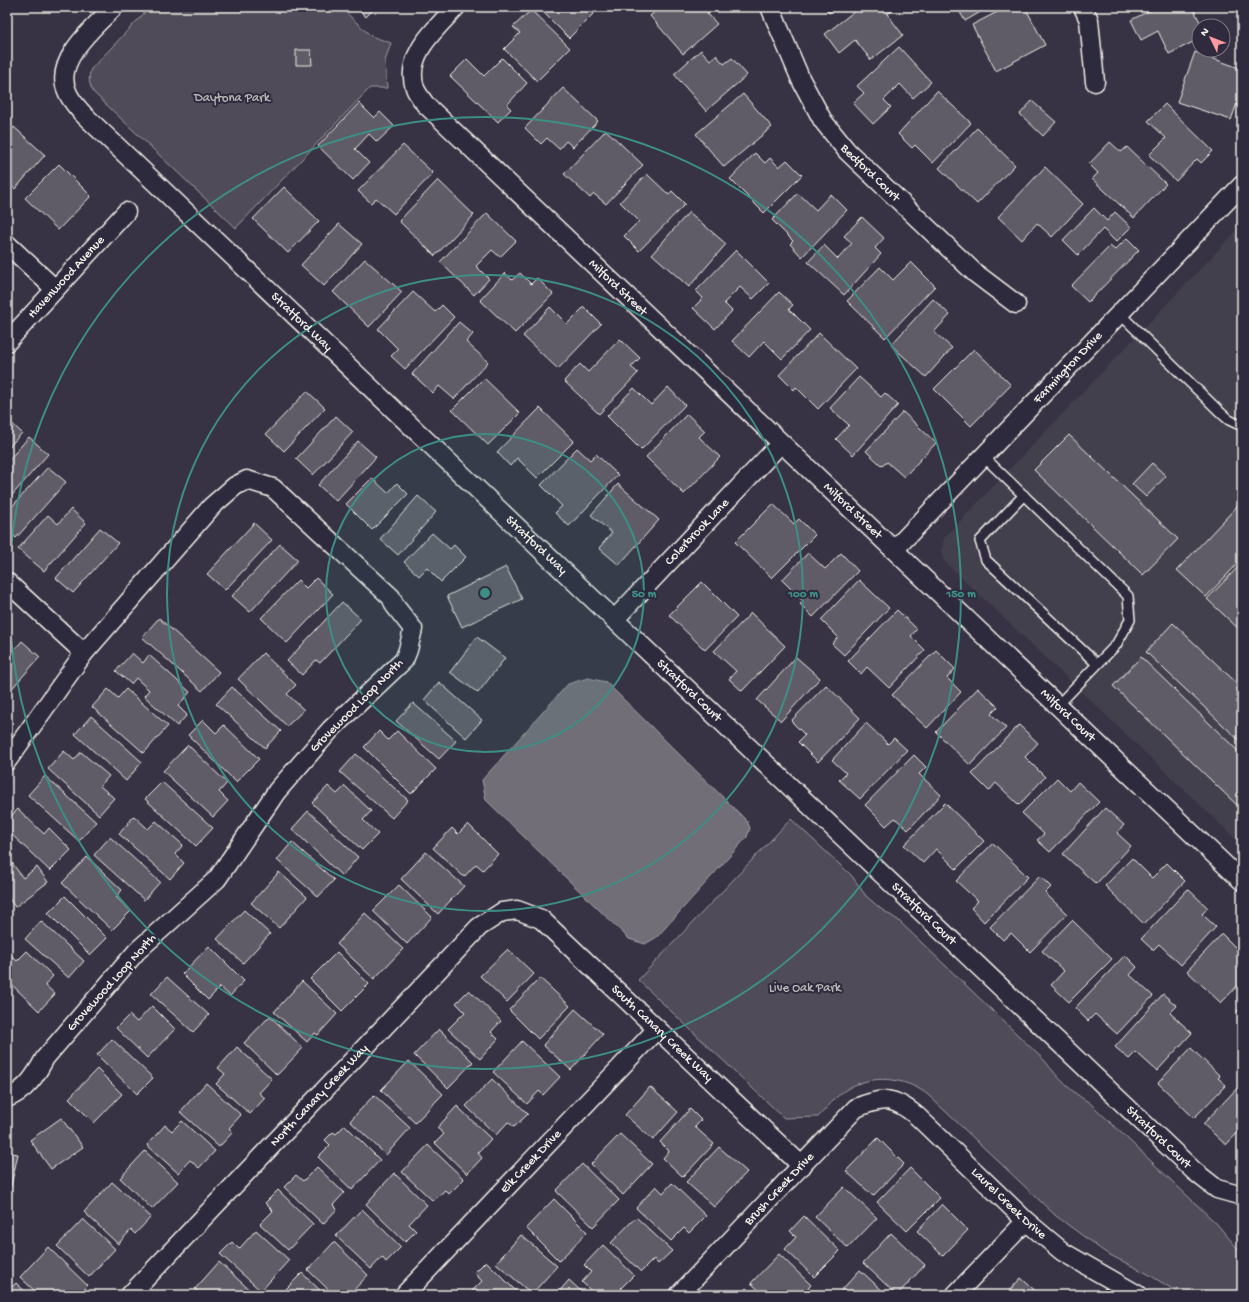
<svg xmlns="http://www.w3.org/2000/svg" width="1249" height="1302" font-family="'Gochi Hand',sans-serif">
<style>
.built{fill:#433f4e}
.green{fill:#504b59;stroke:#a29ea0}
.water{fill:#726e77;stroke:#a6a2a4}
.building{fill:#5f5c67;stroke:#f4f1e8}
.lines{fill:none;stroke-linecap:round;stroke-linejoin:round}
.service-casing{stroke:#f4f1e8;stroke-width:12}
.minor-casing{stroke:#f4f1e8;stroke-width:21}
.service{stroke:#2f2a3d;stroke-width:9}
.minor{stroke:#2f2a3d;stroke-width:18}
.ring{fill:none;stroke:#3d8f86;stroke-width:2}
.labels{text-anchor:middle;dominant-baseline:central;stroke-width:4;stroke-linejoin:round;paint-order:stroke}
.park-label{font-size:13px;fill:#bbb7b6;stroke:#2f2a3d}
.street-label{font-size:13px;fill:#f4f1e8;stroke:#2f2a3d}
.centre{fill:#3d8f86;stroke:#2f2a3d;stroke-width:2}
.ring-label{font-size:12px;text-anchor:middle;font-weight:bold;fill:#3d8f86;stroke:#2f2a3d;stroke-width:4;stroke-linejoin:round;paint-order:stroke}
</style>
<rect width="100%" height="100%" fill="#373244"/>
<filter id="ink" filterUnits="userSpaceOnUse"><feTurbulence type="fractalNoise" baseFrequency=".025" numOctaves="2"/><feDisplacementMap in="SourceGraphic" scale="8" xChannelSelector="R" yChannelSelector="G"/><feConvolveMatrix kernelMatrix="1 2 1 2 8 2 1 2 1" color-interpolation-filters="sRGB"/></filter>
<g filter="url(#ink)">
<path class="built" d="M1242,225V845L944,561L941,550L944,538Z"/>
<path class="green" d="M150,7H340L371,36L391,43L385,61L387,88H370L236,228L93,92C89,83 88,78 91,69Z
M791,819L852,876L866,896L881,909L898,920L1045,1061C1058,1078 1071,1092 1090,1103L1217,1224L1242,1254V1295H1182L1148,1274L1106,1253L1056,1216L927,1094C904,1077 872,1074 847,1089C836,1096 827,1108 818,1117L784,1118L638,980Z"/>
<path class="water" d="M588,678L606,682L747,821L750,828L747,837L657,937L645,944L629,939L486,800L482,780L568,684Z"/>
<path class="building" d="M356,7H376L366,17Z
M538,7H600L569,38Z
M660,7H714L707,13L717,24L683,54L650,16Z
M824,7H837L829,13Z
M840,7H850L844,12Z
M860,7H889L892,11L887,14L903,35L871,60L855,40L839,53L825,34Z
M957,7H989L965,21Z
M1007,7H1025L1045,45L996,71L972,25Z
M1157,7H1196L1193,8L1202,26H1199V39L1169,54L1158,31L1141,40L1131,20Z
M531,10L570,48L537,81L504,49L520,33L513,27Z
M899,47L931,82L913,98L900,84L884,100L891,107L873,124L853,103L864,93L857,86Z
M296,50H311L312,65H296Z
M701,50L710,60L716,55L724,64L732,58L747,75L706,111L674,74Z
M1195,52L1242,69V89L1231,120L1177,102Z
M502,58L527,83L507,105L511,109L498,122L450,76L467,59L484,76Z
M563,88L598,121L573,147L566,141L559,149L547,138L541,144L525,128Z
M937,91L971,123L933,163L915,145L912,148L898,134Z
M743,94L772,127L724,167L696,134Z
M1032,101L1056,122L1043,136L1020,114Z
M359,103L374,118L380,112L394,126L377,142L369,134L355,149L369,163L353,180L318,146Z
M1165,104L1213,151L1201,163L1197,159L1176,181L1149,155L1166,138L1148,121Z
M14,127L45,155L15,189L7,183V135Z
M977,128L1015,165L977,204L939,168Z
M606,130L643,165L606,204L594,194L590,198L564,174Z
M1110,142L1121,152L1127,147L1166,184L1134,218L1092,179L1098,173L1089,164Z
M403,145L433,173L394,214L376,198L371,203L358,191Z
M755,153L765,163L770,158L779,167L787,160L802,175L764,213L730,179Z
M59,164L91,196L58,230L25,198Z
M1045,167L1083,204L1052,237L1037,223L1022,240L998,217Z
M647,174L669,195L672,191L685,204L639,251L624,236L639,221L620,202Z
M438,180L474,215L435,256L399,221Z
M284,187L319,221L288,253L253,219Z
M798,193L816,210L831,194L847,210L802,257L790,244L793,241L772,220Z
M1094,208L1107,221L1115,212L1131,227L1116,242L1103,229L1078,255L1063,240Z
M689,212L726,244L689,287L652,254Z
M487,213L516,241L500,257L492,250L476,266L489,279L474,295L440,262Z
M862,217L884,238L875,248L881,254L844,295L808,262L824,245L838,259L852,243L844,236Z
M339,224L362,244L324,286L301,265Z
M1127,238L1139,250L1088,302L1071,286L1110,246L1115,250Z
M736,250L769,283L753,299L740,287L724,303L732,311L715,329L693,308L703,298L696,291Z
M365,259L402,292L369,327L333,292Z
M911,262L935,286L885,338L847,301L880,267L893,280Z
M505,273L512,280L520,273L531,284L537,278L553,294L515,333L480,300Z
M413,292L435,312L442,305L454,317L405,369L391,356L398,349L378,329Z
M779,292L793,305L789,309L810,330L782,359L764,341L749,357L732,341Z
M933,299L950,315L934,332L952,348L926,377L891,345Z
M550,307L567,324L584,307L601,324L558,369L523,336Z
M459,322L473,334L466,342L488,362L454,399L439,386L433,393L412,374Z
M819,333L856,369L818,409L796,387L794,390L779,375Z
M620,339L640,358L631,367L638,373L599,414L564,381L580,364L588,372Z
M974,349L1011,385L971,426L934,389Z
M859,377L881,397L885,393L898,405L853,455L836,439L849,425L830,408Z
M484,378L520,413L488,445L452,410Z
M668,387L685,405L641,450L607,416L634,388L651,405Z
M307,391L325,408L284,451L266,434Z
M540,408L574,441L537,478L517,458L510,466L497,452Z
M903,412L936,443L904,477L887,462L882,466L866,451Z
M687,414L705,431L699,437L720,457L684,494L646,457Z
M336,416L353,432L313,475L296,459Z
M7,419L22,433L7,449Z
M1069,435L1178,539L1143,575L1034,470Z
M29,437L48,454L7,501V462Z
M358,441L376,457L336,501L318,485Z
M577,448L590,460L596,454L618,475L569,526L555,513L562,506L541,485Z
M1152,463L1166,476L1146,497L1132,484Z
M48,467L66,482L16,538L7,529V512Z
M372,478L388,493L397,483L408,494L372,530L346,504Z
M618,484L659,520L619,565L599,548L612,533L591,515Z
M418,496L436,512L398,555L380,539Z
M1242,501V559L1206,597L1177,570Z
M773,504L794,524L799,519L815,535L772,578L735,542Z
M71,509L86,523L44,571L18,549L48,515L58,524Z
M254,523L272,540L225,590L207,574Z
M100,528L118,543L73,593L56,578Z
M432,533L450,549L454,545L466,557L441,582L427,568L419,576L404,562Z
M280,544L298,560L250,612L232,596Z
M808,553L825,569L841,553L858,571L813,617L800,604L803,601L782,580Z
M1242,563V632L1207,599Z
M506,567L522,599L462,627L447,596Z
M316,578L333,594L287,643L261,618L298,580L306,588Z
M859,580L889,608L844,655L832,644L838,637L821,620Z
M702,582L737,617L705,650L669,615Z
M342,602L361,619L320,663L316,660L302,675L287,661Z
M897,610L917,629L911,636L925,650L889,688L867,667L861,674L848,661Z
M751,613L785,646L742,691L729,679L736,671L714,651Z
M159,618L219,672L202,691L142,637Z
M1173,623L1242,688V743L1146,652Z
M477,637L505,658L478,693L450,672Z
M22,641L40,657L7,694V658Z
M936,650L955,669L947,678L961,692L927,728L892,695Z
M132,653L143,663L149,655L190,692L178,706L187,715L177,726L144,696L149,690L136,678L131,684L116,671Z
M263,653L296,685L287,694L304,710L287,726L238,679Z
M796,657L820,678L781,721L757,700Z
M1141,657L1242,755V806L1240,808L1113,686Z
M439,682L482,720L466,738L424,700Z
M826,685L860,718L818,762L798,742L805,735L791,721Z
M232,687L281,731L265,748L216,704Z
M978,688L998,707L991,714L1006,728L970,765L936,732Z
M108,689L118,698L126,689L168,726L144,753L92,707Z
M413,703L456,741L439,759L396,721Z
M91,716L142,762L126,781L75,734Z
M203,720L216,733L224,725L259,759L236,782L188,735Z
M866,723L888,744L894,738L907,750L860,799L839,780L846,773L832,760Z
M1019,725L1038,743L1025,757L1045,777L1019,805L996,783L989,791L972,774Z
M379,731L388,740L397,731L436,769L411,794L364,747Z
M188,745L227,783L219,792L228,801L213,817L163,771Z
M64,751L74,760L81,752L109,776L100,786L114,798L99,815L48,769Z
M356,754L408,800L392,818L340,772Z
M914,755L926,767L919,774L941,795L908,830L895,818L886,826L865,805Z
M45,776L96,822L79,841L28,795Z
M1057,778L1070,791L1078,782L1099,802L1050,852L1037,840L1044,834L1022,813Z
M162,782L213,828L196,846L145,799Z
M328,786L337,794L345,786L371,811L363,820L378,834L362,850L312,803Z
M945,803L984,841L956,869L936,849L923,863L904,845Z
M1105,808L1124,825L1117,833L1131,846L1096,884L1063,854Z
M18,809L44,834L49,828L71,850L50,871L7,830V820Z
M308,811L358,857L342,876L292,829Z
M134,816L148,829L156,821L183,845L175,854L184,863L170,879L119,834Z
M468,824L498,854L483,870L476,864L464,877L433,848L452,828L458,834Z
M110,837L160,882L144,900L94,855Z
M292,842L334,880L318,897L277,860Z
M993,843L1028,877L984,922L971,908L978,901L956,881Z
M426,852L464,886L438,914L401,879Z
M7,856L23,878L37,867L48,882L15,907L7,896Z
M87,857L122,890L116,897L131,911L112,930L62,883Z
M1132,858L1152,878L1167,863L1185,881L1144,924L1105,886Z
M279,872L307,897L279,928L251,903Z
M1040,876L1051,887L1045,893L1067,914L1030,952L1011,933L1003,940L990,927Z
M399,885L432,917L407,944L373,911Z
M1188,889L1208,908L1202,914L1216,927L1181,965L1159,944L1153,950L1141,939Z
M65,896L107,938L90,955L48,913Z
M244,910L270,934L243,963L217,939Z
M365,913L403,949L374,979L337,944Z
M1072,920L1112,959L1069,1002L1051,985L1064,971L1042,951Z
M41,921L84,961L69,978L25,939Z
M1222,934L1235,947L1242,941V981L1221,1003L1187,971Z
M209,946L244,981L230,996L220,987L208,1000L182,974Z
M508,949L534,974L507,1002L480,976Z
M7,951L17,961L27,951L53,976L45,985L55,994L39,1011L7,980Z
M337,952L369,984L342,1011L310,979Z
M1125,955L1137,967L1130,975L1153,996L1117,1034L1095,1014L1088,1021L1075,1008Z
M167,977L209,1015L193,1032L151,994Z
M540,978L570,1006L538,1039L509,1010Z
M302,981L337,1014L318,1035L315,1033L307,1042L274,1012Z
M469,990L501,1021L491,1032L498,1039L480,1059L448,1029L465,1012L456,1003Z
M1242,992V1003L1237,998Z
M1163,994L1177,1006L1170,1013L1192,1033L1157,1071L1136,1052L1129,1059L1115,1047Z
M152,1006L175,1029L147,1058L116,1028L129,1015L137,1022Z
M1242,1006V1016L1237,1011Z
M575,1009L603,1034L571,1070L543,1045Z
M270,1016L303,1048L277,1075L244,1043Z
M439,1029L473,1062L448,1088L414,1055Z
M112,1039L153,1078L137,1094L97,1055Z
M522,1041L560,1077L543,1095L539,1091L527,1104L493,1072Z
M237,1047L272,1079L259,1093L265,1098L250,1114L216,1084L225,1074L218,1068Z
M1191,1048L1220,1076L1218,1078L1226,1085L1194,1118L1158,1083Z
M409,1061L443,1094L415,1123L381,1090Z
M97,1069L122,1094L94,1123L69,1098Z
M492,1079L528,1114L514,1127L508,1122L496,1135L466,1106Z
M206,1083L241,1115L229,1128L233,1132L219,1147L180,1112Z
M1242,1083V1128L1226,1145L1203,1124Z
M650,1087L678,1112L653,1140L625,1115Z
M374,1095L410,1128L386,1155L350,1121Z
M457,1106L491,1139L478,1153L482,1158L467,1174L435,1143L444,1134L437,1128Z
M690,1109L701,1120L695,1127L714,1144L683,1177L663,1158L669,1151L660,1142Z
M61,1118L83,1147L51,1169L30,1140Z
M182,1121L215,1151L199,1168L190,1160L178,1173L147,1145L165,1125L172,1131Z
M345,1125L380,1160L352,1190L318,1157L330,1145L325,1140L333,1132L336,1134Z
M620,1134L652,1164L623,1195L591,1164Z
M878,1138L904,1164L873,1196L846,1171Z
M428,1145L464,1179L449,1194L445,1190L433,1201L402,1172Z
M719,1147L747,1172L714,1207L686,1182Z
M145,1151L178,1182L152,1209L120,1178Z
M7,1152L18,1154L7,1204Z
M582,1164L619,1200L593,1227L556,1191Z
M317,1167L344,1193L333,1205L337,1209L323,1224L284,1187L296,1175L303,1181Z
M910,1168L940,1198L907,1231L877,1202Z
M394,1173L427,1205L409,1224L416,1231L405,1242L366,1204Z
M112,1182L151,1217L135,1234L131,1230L118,1244L84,1212Z
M672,1183L706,1216L689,1233L684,1228L671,1241L636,1208L656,1186L663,1193Z
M844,1187L877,1218L848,1248L815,1217Z
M278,1190L313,1224L288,1250L260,1224L273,1211L265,1203Z
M554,1199L587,1232L559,1261L526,1228Z
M942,1204L968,1230L943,1256L917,1231Z
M362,1209L401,1247L386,1262L382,1257L371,1269L336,1236Z
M804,1216L840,1251L814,1277L785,1249L796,1237L790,1231Z
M636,1217L672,1251L658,1264L654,1259L641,1272L611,1243Z
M83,1219L115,1249L89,1277L57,1246Z
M256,1230L289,1260L261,1291L220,1254L232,1242L239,1249Z
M891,1233L925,1265L897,1295L863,1263Z
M521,1235L557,1266L532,1294L496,1263Z
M334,1242L368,1275L349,1295H334L308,1270Z
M603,1245L634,1275L621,1288L628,1295H595L582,1282L591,1272L584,1265Z
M48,1247L88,1286L79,1295H73L70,1292L68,1295H39L20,1277Z
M779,1254L811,1285L802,1295H764L751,1283Z
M486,1261L516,1291L512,1295H468L482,1281L474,1273Z
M219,1262L253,1293L252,1295H201L195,1289Z
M860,1270L887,1295H837Z
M302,1273L325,1295H280Z
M1021,1278L1040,1295H1005Z
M569,1280L585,1295H556Z
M16,1283L29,1295H7V1292Z
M746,1288L754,1295H739Z"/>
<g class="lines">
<g class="service-casing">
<path id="service" d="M1119,313L1221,413L1229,420L1242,426
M983,456L1128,596L1130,620L1116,645L1057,706
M1024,495L980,541L986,560L1097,664"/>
</g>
<g class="minor-casing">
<g id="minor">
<path id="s1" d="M114,7C95,26 53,61 67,91C70,100 77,107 83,114L1194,1171L1217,1189L1242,1196"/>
<path id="s2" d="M456,7C436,29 404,55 415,88C417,94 422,99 425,104L1242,881"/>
<path id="s3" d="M770,7L801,80L823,121L847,151L975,273L1016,304"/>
<path d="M1083,7L1089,20L1095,82"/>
<path d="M7,244L55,289"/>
<path id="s4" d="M7,342L126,212"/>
<path id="s5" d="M894,550L1242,185"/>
<path d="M7,582L84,653"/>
<path id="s6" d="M614,620L781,443"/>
<path d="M7,761L84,653L212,506L235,486L247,480L273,488L391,597L395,606L413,629L408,650L404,660L331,729L277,791L217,879L137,951L45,1058C36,1075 26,1091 7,1098"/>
<path id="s7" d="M130,1295L479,927L502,912L517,910L541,919L802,1166"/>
<path id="s8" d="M404,1295L657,1029"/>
<path id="s9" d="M679,1295L856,1108C884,1096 894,1097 917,1116L1026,1221L1045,1237L1063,1252L1138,1295"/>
<path d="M955,1295L1026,1221"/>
</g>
</g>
<use href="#service" class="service"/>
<use href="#minor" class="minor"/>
</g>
</g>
<circle cx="485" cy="593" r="159" fill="#3d8f86" fill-opacity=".12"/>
<g class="ring">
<circle cx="485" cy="593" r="159"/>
<circle cx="485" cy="593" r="318"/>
<circle cx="485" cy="593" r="476"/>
</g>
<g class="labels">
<g class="park-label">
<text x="232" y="98">Daytona Park</text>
<text x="805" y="988">Live Oak Park</text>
</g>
<g class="street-label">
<text stroke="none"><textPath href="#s3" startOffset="196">Bedford Court</textPath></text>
<text stroke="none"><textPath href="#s4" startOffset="88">Havenwood Avenue</textPath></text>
<text stroke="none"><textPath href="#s2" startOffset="381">Milford Street</textPath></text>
<text stroke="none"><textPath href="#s1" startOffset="432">Stratford Way</textPath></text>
<text stroke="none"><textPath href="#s5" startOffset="252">Farmington Drive</textPath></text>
<text stroke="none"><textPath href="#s2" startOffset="705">Milford Street</textPath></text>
<text stroke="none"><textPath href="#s6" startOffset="121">Colerbrook Lane</textPath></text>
<text stroke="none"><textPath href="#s1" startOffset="756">Stratford Way</textPath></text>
<text stroke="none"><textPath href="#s1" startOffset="967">Stratford Court</textPath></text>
<text transform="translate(357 706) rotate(-45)">Grovewood Loop North</text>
<text stroke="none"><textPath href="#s2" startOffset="1002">Milford Court</textPath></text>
<text stroke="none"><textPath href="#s1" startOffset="1291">Stratford Court</textPath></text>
<text transform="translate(112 983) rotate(-48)">Grovewood Loop North</text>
<text stroke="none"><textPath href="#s7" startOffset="742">South Canary Creek Way</textPath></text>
<text stroke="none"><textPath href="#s7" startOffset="275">North Canary Creek Way</textPath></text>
<text stroke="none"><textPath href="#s1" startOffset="1615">Stratford Court</textPath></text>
<text stroke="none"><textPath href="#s8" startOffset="184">Elk Creek Drive</textPath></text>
<text stroke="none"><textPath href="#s9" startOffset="146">Brush Creek Drive</textPath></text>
<text stroke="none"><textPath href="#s9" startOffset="451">Laurel Creek Drive</textPath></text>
</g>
</g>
<circle cx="485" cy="593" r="6" class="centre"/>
<g class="ring-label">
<text x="644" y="597">50 m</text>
<text x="803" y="597">100 m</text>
<text x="961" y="597">150 m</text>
</g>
<rect width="1249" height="1302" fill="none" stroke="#2f2a3d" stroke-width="24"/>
<rect x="12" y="12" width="1225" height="1278" fill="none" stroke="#f4f1e8" stroke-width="1.5" filter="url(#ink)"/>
<g transform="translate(1211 38) rotate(313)"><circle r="19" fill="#2f2a3d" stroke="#7e7a81"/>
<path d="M0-3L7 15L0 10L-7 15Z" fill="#ff9aa2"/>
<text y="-6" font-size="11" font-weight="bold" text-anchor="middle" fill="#f4f1e8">N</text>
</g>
</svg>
